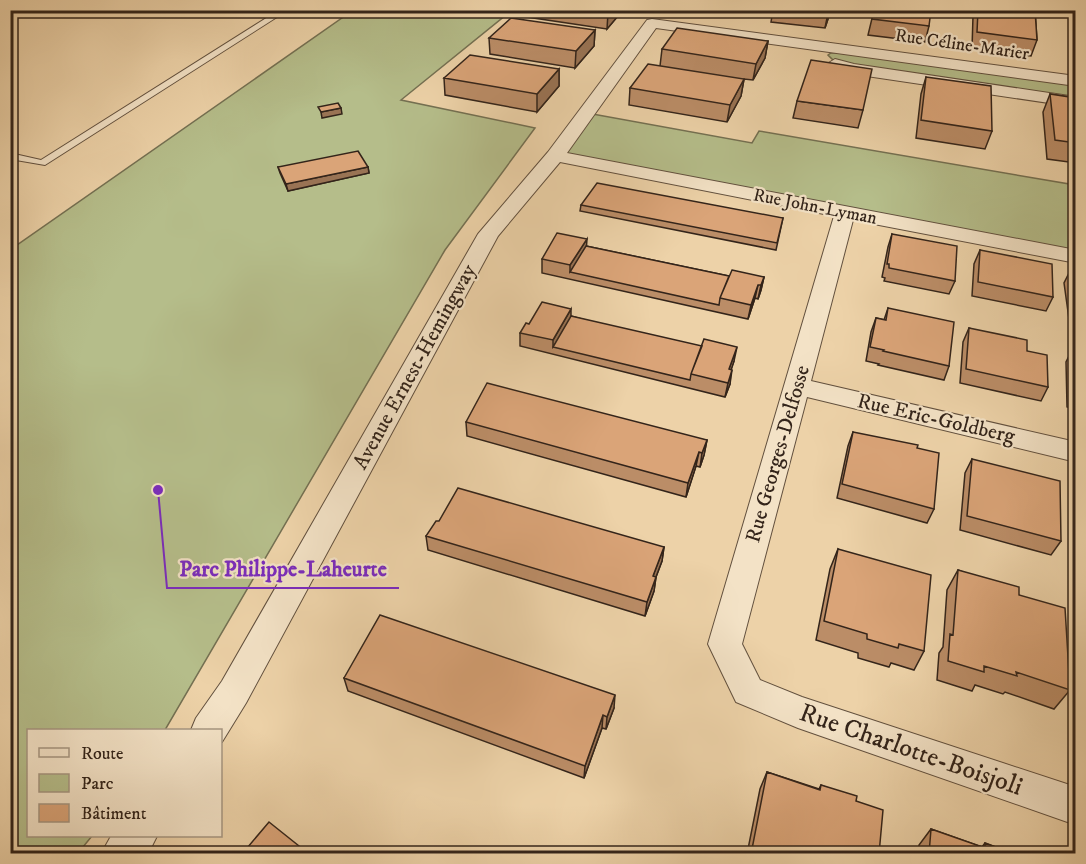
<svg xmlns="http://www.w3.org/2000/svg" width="1086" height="864" font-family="'IM FELL DW Pica',serif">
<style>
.green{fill:#b5bd8a;stroke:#747052;stroke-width:1.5}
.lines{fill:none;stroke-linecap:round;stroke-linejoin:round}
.service-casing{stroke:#62503e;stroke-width:2}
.minor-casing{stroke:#62503e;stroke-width:2}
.service{fill:#f3e2c6;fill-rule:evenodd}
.minor{fill:#f3e2c6;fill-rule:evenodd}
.wall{fill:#bb8d67;stroke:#33241a;stroke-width:1.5}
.shaded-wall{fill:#997354;stroke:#33241a;stroke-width:1.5}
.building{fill:#daa478;stroke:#33241a;stroke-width:1.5}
.labels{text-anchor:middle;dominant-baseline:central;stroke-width:4.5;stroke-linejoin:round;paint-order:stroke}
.far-street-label{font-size:18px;fill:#33241a;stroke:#f3e2c6}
.street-label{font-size:21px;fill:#33241a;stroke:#f3e2c6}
.near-street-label{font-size:26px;fill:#33241a;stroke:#f3e2c6}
.leader{fill:none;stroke:#7b2cbf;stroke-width:2}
.callout-dot{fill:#7b2cbf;stroke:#f3e2c6;stroke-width:2}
.callout-label{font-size:22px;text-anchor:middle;font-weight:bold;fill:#7b2cbf;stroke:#f3e2c6;stroke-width:4.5;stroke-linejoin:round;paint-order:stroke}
</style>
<rect width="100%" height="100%" fill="#edd2a8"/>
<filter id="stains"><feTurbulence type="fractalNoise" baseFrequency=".00333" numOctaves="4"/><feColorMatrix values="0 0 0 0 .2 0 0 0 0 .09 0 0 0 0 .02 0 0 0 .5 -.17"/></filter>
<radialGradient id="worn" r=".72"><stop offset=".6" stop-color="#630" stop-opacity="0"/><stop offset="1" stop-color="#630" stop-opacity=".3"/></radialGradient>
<path class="green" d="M352,11H511L401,100L535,128L445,250L165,730H28V836H92L78,853H11L10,250Z
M843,52L1075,83V99L856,67L833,60L828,55L831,53Z
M587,113L752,143L759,131L1075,185V255L555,156Z"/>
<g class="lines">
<g class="service-casing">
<path id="service" d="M16,10H26L10,18V13Z
M279,10H288L45,165L10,159V153L41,160Z
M1039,10L1076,13V17L1042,12Z"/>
</g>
<g class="minor-casing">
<path id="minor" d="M652,19L1076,76V86L656,28L567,153L1076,250V263L853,220L811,381L1076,442V462L807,397L742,644L760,680L802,697L1076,787V825L798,728L736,702L708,644L834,216L560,162L498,236L246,703L222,742L220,730H191L196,718L222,681L478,234L548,152L647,20Z
M835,59L854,64L1076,97V107L853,74L829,67L827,64Z
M111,836H157L148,854H101Z"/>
</g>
<use href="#service" class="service"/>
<use href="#minor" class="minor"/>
</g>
<path class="wall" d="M527,10H623L607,29L527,17Z
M678,10H731L728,17Z
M773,10H831L825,28L771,22Z
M874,10L929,26L925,42L868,35Z
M975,10H1035L1037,40L1031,56L972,49L973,16Z
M595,30L594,46L575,68L490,54L489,38Z
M768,41L765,58L753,80L744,79L741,96L727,122L629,105L630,88L660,66L662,49Z
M559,69V86L537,112L445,95L444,78Z
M926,77L992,131L985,149L916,138L921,94Z
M1050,94L1076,98V163L1047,159L1043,112Z
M797,101L863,110L858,128L793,118Z
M278,167H368L369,173L288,191L280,173Z
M581,205L783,218L776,250L580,211Z
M892,234L955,281L949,294L884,281L885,278L882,277L888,247Z
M586,246L729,276L764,277L761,290L758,299L755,298L748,319L542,273V259Z
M980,250L1053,297L1046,311L972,296L974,264Z
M1071,269L1076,270V320L1069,319L1064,283Z
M888,308L949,366L944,380L878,365L879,364L866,361L871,332L876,318L884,320Z
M571,316L734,361L731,369L730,384L725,397L520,346V333L529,324Z
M969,328L1027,351L1048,387L1041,401L960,383L963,342Z
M1073,348H1076V409L1067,407L1066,362Z
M466,422L707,440L704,455L700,467L696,466L686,497L467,436Z
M853,432L934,509L927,523L837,498L848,446Z
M972,459L1061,541L1051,555L960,530L965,473Z
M1076,499V559L1074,500Z
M426,536L664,547L662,561L656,577L654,591L645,616L428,550Z
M838,549L924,651L914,670L891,663L889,667L858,658V653L816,640L830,569Z
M958,570L1019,595L1070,690L1054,709L1005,692L1003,694L975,685L972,691L937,680L939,653L943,647L947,590Z
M1076,642V673L1074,643Z
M344,678L614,708L606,729L602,728L584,778L348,691Z
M767,772L819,789L821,785L856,801L879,854H747L760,789Z
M931,829L982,847L985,843L1014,854H918L919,845Z"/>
<path class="shaded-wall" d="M610,10H623L607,29L608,13Z
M829,10H831L825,28L828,13Z
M595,30L594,46L575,68L576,51Z
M768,41L765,58L753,80L756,64Z
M559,69V86L537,112V94Z
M744,79L741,96L727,122L730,105Z
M341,108L342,114L322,118L321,112Z
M368,167L369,173L288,191L286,184Z
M587,239L586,253L570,272V265Z
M764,277L761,290L758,299L761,285Z
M758,285L755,298L748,319L751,305Z
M571,309V323L553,347V340Z
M737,347L734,361L727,383L729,369Z
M732,370L730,384L725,397L728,383Z
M707,440L704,455L700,467L702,453Z
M699,452L696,466L686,497L688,483Z
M664,547L662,561L651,590L653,576Z
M656,577L654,591L645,616L647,602Z
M615,695L614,708L606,729L607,717Z
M603,715L602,728L584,778L585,766Z"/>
<path class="building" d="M589,10H610L608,13Z
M811,10H829L828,13Z
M874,10H931L929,26L872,19Z
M978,10H1035L1037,40L977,32Z
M511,18L595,30L576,51L489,38Z
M677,28L768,41L756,64L662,49Z
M470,55L559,69L537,94L444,78Z
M811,60L872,69L863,110L797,101Z
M648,64L744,79L730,105L630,88Z
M926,77L991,86L992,131L921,120Z
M1050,94L1076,98V143L1055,140Z
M338,103L341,108L321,112L318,107Z
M358,151L368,167L286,184L278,167Z
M597,183L783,218L777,243L581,205Z
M557,233L587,239L570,265L542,259Z
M892,234L957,246L955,281L889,268V264H887Z
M586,246L729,276L720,298L719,305L570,272Z
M980,250L1052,264L1053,297L978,282Z
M1071,269L1076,270V302Z
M732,270L764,277L761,285H758L751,305L720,298Z
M542,302L571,309L553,340L520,333L526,323L529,324Z
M888,308L954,322L949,366L883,351L884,350L870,347L876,318L886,320Z
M571,316L702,346L691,374L690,380L553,347Z
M969,328L1027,340V351L1047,355L1048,387L966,369Z
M704,339L737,347L729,369L732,370L728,383L691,374Z
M1073,348H1076V393H1075Z
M487,383L707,440L702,453L699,452L688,483L466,422Z
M853,432L918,445L917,448L939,453L934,509L842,484Z
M972,459L1060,481L1061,541L967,516Z
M458,488L664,547L653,576L656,577L647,602L426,536L436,521H439Z
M838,549L931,575L924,651L899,644L898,648L867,639V634L824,621Z
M958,570L1019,587V595L1065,608L1070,690L1016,672L1017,676L984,666V672L948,661L950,634L953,635Z
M380,615L615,695L607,717L603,715L585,766L344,678Z
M767,772L820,790L821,785L857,796L856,801L883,810L879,854H751Z
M269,822L309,854H242Z
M931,829L985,848V843L1014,854H929Z"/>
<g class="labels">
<g class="far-street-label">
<text transform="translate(962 45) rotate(8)">Rue Céline-Marier</text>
<text transform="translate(815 207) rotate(11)">Rue John-Lyman</text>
</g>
<g class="street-label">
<text transform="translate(415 367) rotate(-61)">Avenue Ernest-Hemingway</text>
<text transform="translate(936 419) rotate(13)">Rue Eric-Goldberg</text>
<text transform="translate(778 454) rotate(-74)">Rue Georges-Delfosse</text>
</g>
<g class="near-street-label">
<text transform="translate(911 750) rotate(19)">Rue Charlotte-Boisjoli</text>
</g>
</g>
<path class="leader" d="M158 490L167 588H399"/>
<circle class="callout-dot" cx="158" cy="490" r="6"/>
<g class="callout-label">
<text x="283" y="576">Parc Philippe-Laheurte</text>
</g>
<rect width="1086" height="864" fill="none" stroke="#edd2a8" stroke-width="36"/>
<rect x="12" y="12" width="1062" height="840" fill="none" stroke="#33241a" stroke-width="3"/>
<rect x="18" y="18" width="1050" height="828" fill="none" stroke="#33241a" stroke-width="1.5"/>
<rect x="27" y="729" width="195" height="108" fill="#f3e2c6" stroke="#a69681" stroke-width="1.5"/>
<rect x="39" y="748" width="30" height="9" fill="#f3e2c6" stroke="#a69681" stroke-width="1.5"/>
<text x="81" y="759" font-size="18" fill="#33241a">Route</text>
<rect x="39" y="774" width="30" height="18" fill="#b5bd8a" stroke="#a69681" stroke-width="1.5"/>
<text x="81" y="789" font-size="18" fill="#33241a">Parc</text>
<rect x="39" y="804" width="30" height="18" fill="#daa478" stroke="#a69681" stroke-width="1.5"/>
<text x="81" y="819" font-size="18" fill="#33241a">Bâtiment</text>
<rect width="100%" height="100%" filter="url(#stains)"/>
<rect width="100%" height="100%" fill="url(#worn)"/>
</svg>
